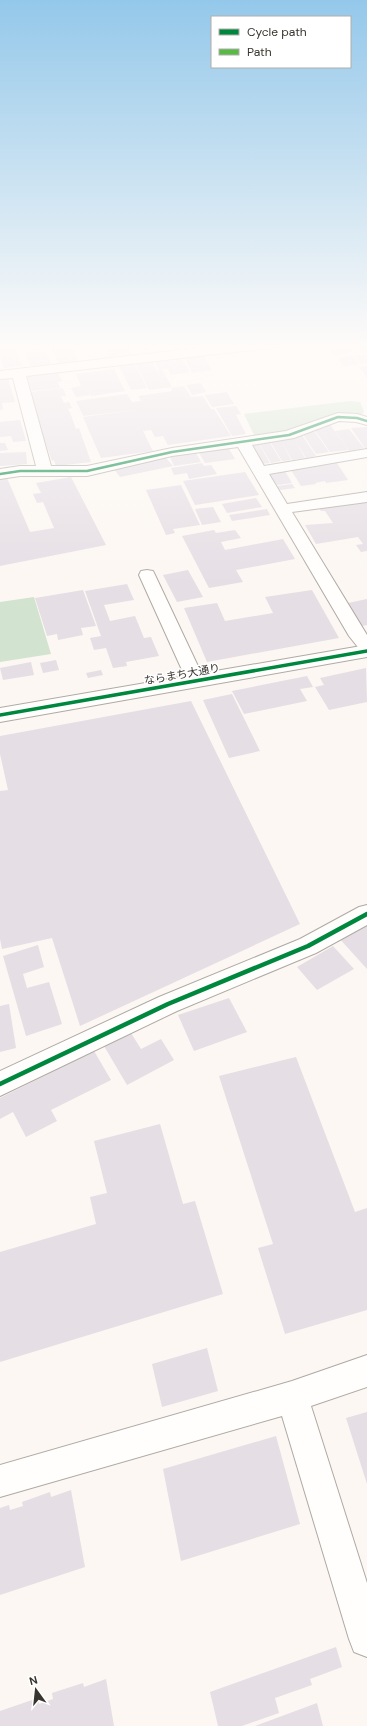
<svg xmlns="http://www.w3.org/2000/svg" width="367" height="1726" font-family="'DM Sans','Noto Sans JP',sans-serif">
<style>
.green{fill:#d2e3cf}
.building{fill:#e5dee5}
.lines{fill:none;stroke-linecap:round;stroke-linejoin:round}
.minor-casing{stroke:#aeaaa4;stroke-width:2}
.tertiary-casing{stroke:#aeaaa4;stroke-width:2}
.minor{fill:#fffefd;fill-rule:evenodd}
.tertiary{fill:#fffefd;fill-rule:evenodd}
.quiet{stroke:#58b947;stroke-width:2;stroke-dasharray:4 2;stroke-linecap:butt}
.cycleway-far2-casing{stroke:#fff;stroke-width:4}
.cycleway-far1-casing{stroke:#fff;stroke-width:5.5}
.cycleway-casing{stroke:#fff;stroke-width:7}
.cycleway-far2{stroke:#00873e;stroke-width:2.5}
.cycleway-far1{stroke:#00873e;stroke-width:3.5}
.cycleway{stroke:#00873e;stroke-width:4.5}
.labels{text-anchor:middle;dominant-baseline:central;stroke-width:3;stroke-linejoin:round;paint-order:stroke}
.street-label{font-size:11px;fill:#38342e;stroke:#fff}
</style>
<rect width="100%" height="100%" fill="#fcf7f2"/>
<path class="green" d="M350,401L360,402L364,412L357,418L338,417L256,439L244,414Z
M34,597L51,654L0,662V602Z"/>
<path class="building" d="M0,343H14L21,366L4,368L0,354Z
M22,343H48L50,349L25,352Z
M123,343H127L132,354L109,356L104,346Z
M132,343H147L151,351L136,352Z
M171,343H206V344L175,350Z
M324,343H350L357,352L332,355Z
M351,343H367V351L358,352Z
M71,345L78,361L58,363L52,347Z
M46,351L51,364L30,366L25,353Z
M367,354V364H361L354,356Z
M203,355L212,370L192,373L184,357Z
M352,355L359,364L344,366L338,358Z
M181,358L190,372L171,375L168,369H162L172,387L149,390L135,362L151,360L157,371L159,370L154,361Z
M134,362L147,388L131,390L118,364Z
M367,366V378L359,367Z
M114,369L125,391L91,396L86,385L90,395L76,397L71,388L81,386L76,374Z
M58,372L62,381L58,382L60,388L32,391L27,377L31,375Z
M8,378L15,402L2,403L3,409L0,410V379Z
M201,383L206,392L192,395L186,385Z
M184,386L191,397L203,396L211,409H214L231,436L168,445L163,436L155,437L151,430L143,431L153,451L101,458L83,417L136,410L83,416L76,401L127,394L132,402L141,401L138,396L172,391L171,388Z
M63,388L66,396H61L64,403L69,402L72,408L68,409L71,415L76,429L79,428L91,462L56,466L54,460L52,461L42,433L31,392Z
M227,392L234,404L212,407L205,395Z
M236,406L241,414L236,415L246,434L232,436L216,408Z
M20,420L26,441L13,442L11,436L0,437V422Z
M329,423L348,450L330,452L314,429Z
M367,427V448H365L351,428Z
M349,429L364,448L349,451L335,431Z
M315,432L329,452L316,454L302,433Z
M302,435L316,456L306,458L294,439L305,458L292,460L283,444L291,460L282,461L270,441Z
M269,441L281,461L271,463L259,443Z
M258,442L270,463L261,464L250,444Z
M0,443H5L8,450L0,451Z
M228,447L235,459L205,463L198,451Z
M195,451L201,462L174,466L169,455Z
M26,452L27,464L0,466V453Z
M166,458L173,466L120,477L114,469Z
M202,463L204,466L211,465L217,474L189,479L187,473L174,475L171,468Z
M337,463L348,480L326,483L325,481L315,483L316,484L301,486L291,470Z
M285,471L292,483L277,485L269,473Z
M245,472L259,495L195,505L183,481Z
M71,477L106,545L0,566V479L7,478L30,532L54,528L43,502L37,503L33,494L41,493L36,483Z
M292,484L295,488L280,490L277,486Z
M181,485L200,525L173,529L175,533L166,535L146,490Z
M256,498L262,507L227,513L222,504Z
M367,499V551L361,552L356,545L363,544L358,537L316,544L305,525L333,523L325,511H321L318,507Z
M213,507L221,522L202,525L195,509Z
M267,509L270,515L232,521L229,515Z
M214,530L216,533L235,530L241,538L221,542L225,550L283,539L295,559L236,570L243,582L209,588L182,536Z
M188,570L203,597L177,602L163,575Z
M127,584L134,600L104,605L110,621L135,616L144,638L151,637L159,656L126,662L127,666L113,668L106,648L94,650L90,638L101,636L85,591Z
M83,590L96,626L81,628L83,635L58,640L57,634L47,636L35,598Z
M312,590L339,638L207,662L184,608L217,603L225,621L273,613L265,597Z
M367,599V625L362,626L348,603Z
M56,660L59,670L43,673L40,663Z
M31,662L34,675L3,680L0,668Z
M366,668L367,702L329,710L315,687L324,685L320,678Z
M101,670L103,675L88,678L86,673Z
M307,676L313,687L300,689L307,701L244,714L232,691Z
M232,694L260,751L229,758L203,700Z
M191,701L300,924L80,1026L52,938L2,949L0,939V791L8,790L0,754V736Z
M367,920V969L338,937Z
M38,945L44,967L23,974L27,988L49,982L62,1024L26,1036L3,956Z
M333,946L354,969L317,990L297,967Z
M229,998L247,1032L194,1051L178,1015Z
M9,1004L16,1048L0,1052V1006Z
M131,1033L141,1049L161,1039L174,1060L127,1085L104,1046Z
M94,1051L111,1080L51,1110L57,1121L26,1137L13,1112L0,1119V1098Z
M296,1057L355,1212L367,1208V1310L285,1334L258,1248L273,1244L219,1076Z
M160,1124L183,1204L195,1201L223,1294L0,1362V1252L96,1224L90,1197L107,1193L94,1141Z
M207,1348L218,1391L162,1407L152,1364Z
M367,1412V1484L346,1418Z
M276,1436L300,1524L181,1561L163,1469Z
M71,1490L85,1567L0,1595V1508L9,1505L10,1510L23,1506L22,1502L50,1492L51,1497Z
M336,1647L342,1667L310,1679L312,1685L275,1698L279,1713L242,1726H218L210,1692Z
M106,1679L114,1726H0V1711L38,1698L39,1704L53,1699L52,1693L83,1683L84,1687Z
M317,1703L323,1726H255Z"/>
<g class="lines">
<g class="minor-casing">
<path id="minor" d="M240,343H283L282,346L277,347L26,376L51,466H87L172,448L286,431L338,413L357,414L367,417V425L356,422L339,421L294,438L252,445L264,466L367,449V457L269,474L287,504L367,492V502L292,512L367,635V653L361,651L349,636L238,447L172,456L87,476H20L0,479V469L20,466H36L13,378L0,379V371Z
M147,570L153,571L155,575L205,681L203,685L196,687L189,685L187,681L139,575L141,571Z
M367,905V925L316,953L177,1011L0,1096V1071L159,997L300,939L359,907Z
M367,1355V1387L311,1406L367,1583V1657L354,1652L349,1639L282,1416L0,1497V1465L292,1381Z"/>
</g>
<g class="tertiary-casing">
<path id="tertiary" d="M367,645V657L0,722V708Z"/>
</g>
<use href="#minor" class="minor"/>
<use href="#tertiary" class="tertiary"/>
<path class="quiet" d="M250,343L252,346"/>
<g class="cycleway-far2-casing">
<path id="cycleway-far2" d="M0,474L20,471H87L172,452L289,435L338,417L357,418L367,421"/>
</g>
<g class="cycleway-far1-casing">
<path id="cycleway-far1" d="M0,715L367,651"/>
</g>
<g class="cycleway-casing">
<path id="cycleway" d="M0,1084L168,1004L308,946L367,914"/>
</g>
<use href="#cycleway-far2" class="cycleway-far2"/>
<use href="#cycleway-far1" class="cycleway-far1"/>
<use href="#cycleway" class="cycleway"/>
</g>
<linearGradient id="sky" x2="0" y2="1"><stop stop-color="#94c8ea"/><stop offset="0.59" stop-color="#fefbf9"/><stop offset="1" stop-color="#fefbf9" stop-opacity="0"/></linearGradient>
<rect width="367" height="585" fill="url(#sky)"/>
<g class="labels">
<g class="street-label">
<text transform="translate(182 674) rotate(-10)">ならまち大通り</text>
</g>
</g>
<rect x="211" y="16" width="140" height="52" fill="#ffffff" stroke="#afaeab"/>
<rect x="219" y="29" width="20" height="6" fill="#00873e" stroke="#afaeab"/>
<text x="247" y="36" font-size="12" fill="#38342e">Cycle path</text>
<rect x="219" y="49" width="20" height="6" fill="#58b947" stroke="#afaeab"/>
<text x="247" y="56" font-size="12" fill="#38342e">Path</text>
<g transform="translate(36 1690) rotate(345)" stroke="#ffffff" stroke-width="3" paint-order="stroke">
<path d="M0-3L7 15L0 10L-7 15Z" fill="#38342e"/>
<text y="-6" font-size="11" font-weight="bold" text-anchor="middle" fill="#38342e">N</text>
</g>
</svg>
